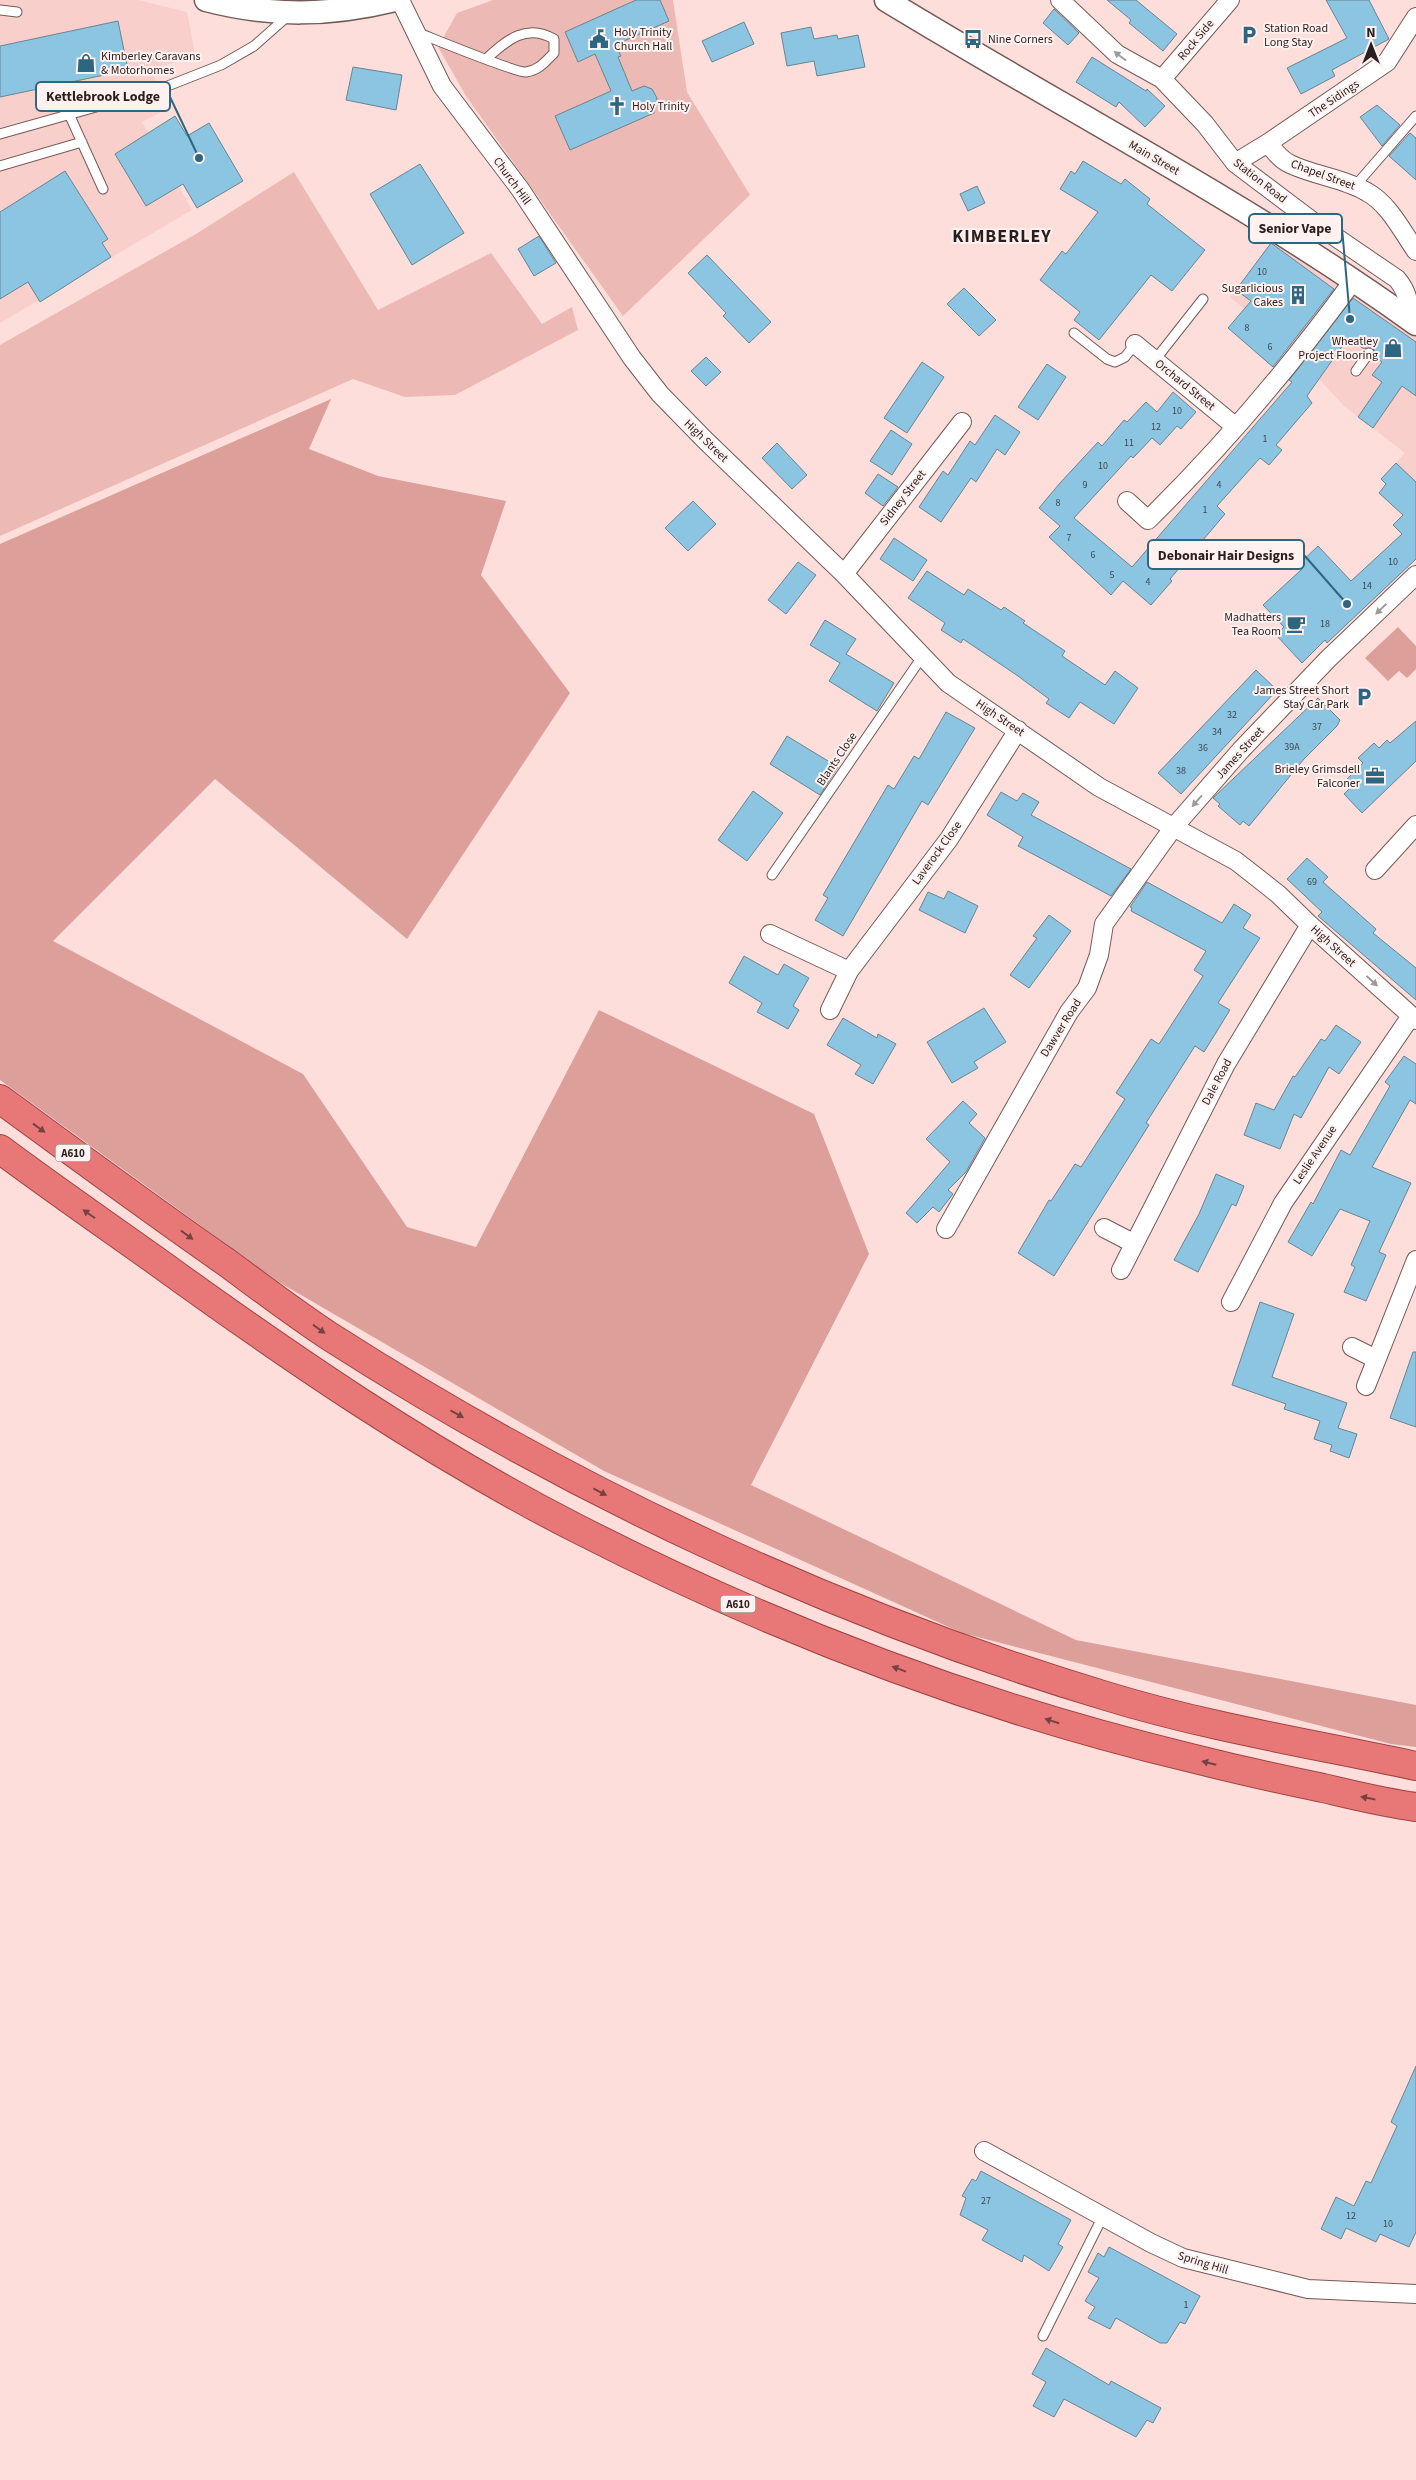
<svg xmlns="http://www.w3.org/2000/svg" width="1416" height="2480" font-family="'Source Sans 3',sans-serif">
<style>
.built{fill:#f8cfcb}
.green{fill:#edb9b4}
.forest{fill:#dc9f9a}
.building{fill:#8bc5e2;stroke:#6a8491}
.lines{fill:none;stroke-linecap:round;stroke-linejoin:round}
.service-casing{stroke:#755a57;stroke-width:11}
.minor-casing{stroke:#755a57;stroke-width:20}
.tertiary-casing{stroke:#755a57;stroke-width:25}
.trunk-casing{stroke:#a24342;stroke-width:30}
.service{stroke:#fff;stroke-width:9}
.minor{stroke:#fff;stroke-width:18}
.tertiary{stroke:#fff;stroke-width:22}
.trunk{stroke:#e87877;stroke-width:28}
.oneway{fill:#9f9a9a}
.oneway2{fill:#764342}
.labels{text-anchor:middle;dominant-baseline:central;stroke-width:4;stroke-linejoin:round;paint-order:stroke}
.number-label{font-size:10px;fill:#42484f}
.shield{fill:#fef1ef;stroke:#6a5e5d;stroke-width:1}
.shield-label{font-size:11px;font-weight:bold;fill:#2a1f1e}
.poi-label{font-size:12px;fill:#2a1f1e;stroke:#fef1ef;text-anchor:start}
.street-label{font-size:12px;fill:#2a1f1e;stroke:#fef1ef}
.district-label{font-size:18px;font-weight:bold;letter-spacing:1px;fill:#2a1f1e;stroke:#fef1ef}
.leader{fill:none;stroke:#2e6680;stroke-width:2}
.callout-dot{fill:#2e6680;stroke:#fef1ef;stroke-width:2}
.callout{fill:#fef1ef;stroke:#2e6680;stroke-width:2}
.callout-label{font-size:14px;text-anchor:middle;font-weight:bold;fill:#2a1f1e}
</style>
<rect width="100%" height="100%" fill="#fededb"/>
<path class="built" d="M0,0H138L187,12L195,54L151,71L169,108L142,122L192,210L0,323Z
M1275,238L1416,336V509L1381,479L1405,453L1344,406L1319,379L1310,358L1290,347L1230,297Z"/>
<path class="green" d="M493,0H673L687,92L750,195L623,316L466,96L438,47L457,13Z
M294,172L378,310L491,253L542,324L572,307L578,330L455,395L405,397L353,379L0,536V345L196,234Z"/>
<path class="forest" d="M331,399L309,449L378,476L506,501L481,575L570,693L407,939L215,779L53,941L303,1074L407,1227L476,1247L599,1010L814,1114L869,1254L751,1485L1076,1640L1416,1705V1747L1391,1744L962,1633L604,1471L277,1281L0,1080V544Z
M1398,627L1416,646V669L1407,678L1399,671L1388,681L1365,658Z"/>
<path class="building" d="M636,0H660L669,21L615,45L621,56L618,57L632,91L644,86L652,89L657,98L654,113L570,150L555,116L611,91L595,54L578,62L565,32Z
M1107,0H1136L1177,34L1163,51L1129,23L1131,20Z
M1326,0H1369L1389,39L1332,70L1335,76L1301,94L1287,68L1347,38Z
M1054,9L1079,33L1068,45L1043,23Z
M118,21L128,70L0,97V46Z
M744,22L754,44L712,62L702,41Z
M811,27L814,39L837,35L838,39L858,35L865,67L817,76L814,61L787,66L781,33Z
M1092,57L1146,91L1147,89L1165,106L1145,127L1119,102L1116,107L1076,82Z
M353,67L402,75L396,110L346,100Z
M1377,105L1400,125L1382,146L1360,117Z
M175,116L187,136L209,123L243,181L197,208L183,184L146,206L115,154Z
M1410,133L1416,138V180L1389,156Z
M1083,161L1121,184L1125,179L1150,199L1147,204L1205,250L1172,291L1151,275L1099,340L1074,320L1080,312L1040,280L1062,251L1066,254L1098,212L1060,189L1071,171L1075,174Z
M420,164L464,233L412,265L370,194Z
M65,171L108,239L102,243L111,257L40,302L28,282L0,299V212Z
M977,186L985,203L968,211L960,194Z
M539,236L556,263L534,276L518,249Z
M1271,243L1334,289L1273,367L1228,328L1251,301L1236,290Z
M707,255L771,322L749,343L723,316L726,313L688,273Z
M964,288L996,320L979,336L947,304Z
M1353,298L1416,342V396L1402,386L1373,428L1358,417L1382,382L1372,375L1382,362L1374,356L1375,351L1372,348L1364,349L1348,338L1307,396L1312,403L1276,445L1282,450L1269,465L1260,458L1217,506L1225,514L1170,579L1172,581L1151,605L1123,581L1111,595L1049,537L1060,526L1039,508L1060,483L1098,442L1102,446L1124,420L1127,422L1146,402L1157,412L1173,392L1196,412L1181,429L1177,426L1160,445L1152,438L1133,458L1131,456L1074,518L1132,567L1292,382L1289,380Z
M706,357L721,372L706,386L691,371Z
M922,362L944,377L907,433L884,418Z
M1047,364L1066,377L1038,420L1018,407Z
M995,415L1020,432L1005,455L997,449L976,482L971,478L941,522L919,507L943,471L948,475L970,441L975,445Z
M891,430L912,444L892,475L870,461Z
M777,443L807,475L792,489L762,458Z
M1396,463L1416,482V559L1346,625L1327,643L1325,640L1302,663L1276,635L1284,627L1263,605L1302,569L1298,565L1318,546L1351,581L1402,534L1393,525L1403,515L1379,493L1386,484L1381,479Z
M878,474L898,487L883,506L865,493Z
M693,501L716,524L688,551L665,528Z
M894,538L927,560L913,581L880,559Z
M798,562L816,575L786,614L768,600Z
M927,571L964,595L968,589L1001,610L1004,607L1025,621L1023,623L1065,651L1062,656L1105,685L1115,671L1138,688L1114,724L1080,702L1069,718L1046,703L1049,699L1018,676L963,639L961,643L941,630L945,623L908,598Z
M825,620L856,639L846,654L894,683L877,711L829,681L840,663L810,645Z
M1256,670L1277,690L1181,794L1158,773Z
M1318,698L1340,720L1337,726L1304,759L1249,826L1243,821L1240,825L1218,806L1220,804L1213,798Z
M946,712L975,728L928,805L922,801L843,936L815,920L828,898L823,895L888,785L894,789L914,756L919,759Z
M1416,721V761L1362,813L1344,794L1353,785L1347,779L1363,763L1358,758L1374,743L1379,748L1387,740L1390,743Z
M787,736L838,767L820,795L770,764Z
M753,791L783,813L747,861L718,840Z
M1001,792L1017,801L1023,793L1039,802L1031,815L1131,869L1111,896L1018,846L1023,837L987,815Z
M1307,858L1328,877L1323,882L1376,929L1373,933L1416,968V1000L1318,916L1322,912L1287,879Z
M1147,882L1222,923L1234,904L1251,915L1243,928L1260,938L1218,1003L1230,1010L1204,1052L1195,1046L1146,1123L1149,1125L1054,1276L1018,1253L1049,1200L1051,1201L1075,1164L1081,1167L1125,1099L1116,1093L1151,1039L1159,1044L1203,976L1194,970L1206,951L1131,911L1132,908L1130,907Z
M948,891L978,906L965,933L919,910L928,892L944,899Z
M1049,915L1071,931L1029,988L1010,975L1037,938L1033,936Z
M744,956L778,975L784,964L809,978L793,1006L799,1010L788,1029L757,1012L762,1003L729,983Z
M984,1008L1006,1042L974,1062L978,1068L952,1083L927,1042Z
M843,1018L877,1038L878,1034L896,1044L873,1084L855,1074L861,1065L827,1045Z
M1336,1025L1361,1042L1339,1074L1329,1067L1301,1118L1294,1114L1280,1149L1244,1135L1256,1103L1274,1110L1293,1076L1295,1077L1321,1039L1325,1041Z
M1404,1056L1416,1064V1104L1410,1100L1372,1167L1411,1183L1379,1252L1386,1255L1366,1301L1344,1292L1355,1267L1351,1265L1370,1221L1340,1209L1312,1256L1288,1242L1311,1202L1313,1204L1341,1150L1350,1155L1390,1086L1385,1082Z
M963,1101L977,1114L969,1123L985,1138L966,1172L948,1190L953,1194L939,1212L933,1207L917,1223L906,1213L950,1162L926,1139Z
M1216,1174L1244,1186L1236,1206L1232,1204L1198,1272L1174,1260L1199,1214Z
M1260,1302L1294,1314L1272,1377L1347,1403L1338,1428L1357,1434L1349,1458L1330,1451L1332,1445L1314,1439L1320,1421L1284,1409L1286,1404L1232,1385Z
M1413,1352H1416V1427L1390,1418Z
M1416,2066V2232L1409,2247L1380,2234L1376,2242L1346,2228L1341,2239L1321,2229L1336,2197L1354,2206L1366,2181L1371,2183L1397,2126L1391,2122Z
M981,2171L1071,2220L1058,2244L1063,2247L1049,2271L1024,2255L1022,2262L982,2240L988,2230L960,2215L966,2198L962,2196L972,2179L976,2181Z
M1109,2247L1200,2296L1185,2324L1180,2322L1167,2343H1160L1116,2318L1110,2329L1088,2318L1095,2307L1085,2301L1099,2278L1088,2272L1098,2253L1104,2257Z
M1046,2348L1109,2385L1111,2381L1161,2408L1153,2423L1147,2420L1136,2437L1064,2399L1054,2417L1033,2406L1046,2382L1032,2374Z"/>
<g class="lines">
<g class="service-casing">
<path id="service" d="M0,10L17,12
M416,32C432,38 516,73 526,72C539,70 545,62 554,53V39C526,23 507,40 486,59
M69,114L103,189
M0,134L160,89L221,65L254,46L289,15
M0,166L82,142
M1355,186L1416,116
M1074,333L1107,359L1115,362L1125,357L1135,344
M1155,360L1203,299
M1356,371L1369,353
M772,875L922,657
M1043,2336L1103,2216"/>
</g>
<g class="minor-casing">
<path id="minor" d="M400,0L442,86L520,189L632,358L660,394L705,440L844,574L948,683L1099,787L1236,861L1278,894L1310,925L1416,1020
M1060,0L1117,54L1162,79L1205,124L1235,163L1312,221L1397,279C1407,291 1411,303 1407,318
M1162,79L1230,0
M1268,143C1274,151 1281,160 1290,164C1315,176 1343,178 1367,192C1389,204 1402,231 1416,251
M1235,163L1268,143L1387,62L1416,17
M1135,344L1236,427
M1127,501L1148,520C1223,446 1291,366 1353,281
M844,574L962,422
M1375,870L1416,825
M770,934L849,971
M830,1010L849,971L949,839L1018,730
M1104,1228L1133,1243
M946,1229L1069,1012L1087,988L1099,955L1104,924L1173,828L1241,750L1328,659L1416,575
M1121,1270L1226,1064L1310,925
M1231,1302L1283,1203L1411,1016
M1352,1347L1376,1359
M1366,1386L1416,1260
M984,2151L1151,2243L1183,2258L1308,2289L1416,2294"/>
</g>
<g class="tertiary-casing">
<path id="tertiary" d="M206,0C272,17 329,16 395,0
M886,0C1063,108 1248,203 1416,324"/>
</g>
<g class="trunk-casing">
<path id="trunk" d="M0,1099C75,1154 150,1209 226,1262C260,1287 294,1313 329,1336C569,1490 833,1614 1106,1696C1207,1727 1313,1744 1416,1766
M0,1149C51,1187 103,1223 155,1260C289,1357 427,1452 576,1528C771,1628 978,1707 1191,1758C1235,1769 1279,1779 1323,1788C1353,1795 1385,1803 1416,1807"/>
</g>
<use href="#service" class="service"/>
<use href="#minor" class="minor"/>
<use href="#tertiary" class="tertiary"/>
<use href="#trunk" class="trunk"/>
</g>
<defs><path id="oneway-solid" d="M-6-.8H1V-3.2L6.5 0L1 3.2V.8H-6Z" transform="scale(1.25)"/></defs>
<g class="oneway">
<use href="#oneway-solid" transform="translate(1120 56) rotate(-143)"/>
<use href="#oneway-solid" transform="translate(1381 609) rotate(136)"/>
<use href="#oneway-solid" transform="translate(1197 801) rotate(131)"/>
<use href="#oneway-solid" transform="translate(1372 981) rotate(42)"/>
</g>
<g class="oneway2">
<use href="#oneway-solid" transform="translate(39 1128) rotate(36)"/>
<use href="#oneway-solid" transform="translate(89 1214) rotate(-145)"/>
<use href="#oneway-solid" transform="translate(187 1235) rotate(36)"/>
<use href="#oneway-solid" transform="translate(319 1329) rotate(36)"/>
<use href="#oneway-solid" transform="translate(457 1414) rotate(29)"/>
<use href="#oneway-solid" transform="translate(600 1492) rotate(28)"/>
<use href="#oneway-solid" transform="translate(899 1669) rotate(-160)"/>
<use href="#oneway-solid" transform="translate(1052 1721) rotate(-162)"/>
<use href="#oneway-solid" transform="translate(1209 1763) rotate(-166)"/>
<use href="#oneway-solid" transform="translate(1368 1798) rotate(-169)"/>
</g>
<defs>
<g id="parking-bare" transform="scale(1.5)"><path d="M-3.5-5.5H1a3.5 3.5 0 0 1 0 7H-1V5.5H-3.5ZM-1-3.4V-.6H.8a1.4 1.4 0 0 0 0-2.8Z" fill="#2e6680" stroke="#fef1ef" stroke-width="2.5" paint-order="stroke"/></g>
<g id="civic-bare" transform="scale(1.5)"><path d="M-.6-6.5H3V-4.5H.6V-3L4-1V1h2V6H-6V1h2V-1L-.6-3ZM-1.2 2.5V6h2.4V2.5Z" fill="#2e6680" stroke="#fef1ef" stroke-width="2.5" paint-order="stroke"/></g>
<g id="bus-bare" transform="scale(1.5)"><path d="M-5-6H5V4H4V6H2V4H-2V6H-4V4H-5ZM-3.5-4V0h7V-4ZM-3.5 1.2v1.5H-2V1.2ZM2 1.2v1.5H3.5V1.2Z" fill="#2e6680" stroke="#fef1ef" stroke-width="2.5" paint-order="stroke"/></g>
<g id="shop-bare" transform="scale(1.5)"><path d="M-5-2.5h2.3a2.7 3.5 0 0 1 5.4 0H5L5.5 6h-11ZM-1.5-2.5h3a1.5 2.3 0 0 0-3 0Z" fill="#2e6680" stroke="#fef1ef" stroke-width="2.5" paint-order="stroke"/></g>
<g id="church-bare" transform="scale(1.5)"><path d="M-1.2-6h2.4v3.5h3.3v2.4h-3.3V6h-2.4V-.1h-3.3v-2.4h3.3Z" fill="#2e6680" stroke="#fef1ef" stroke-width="2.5" paint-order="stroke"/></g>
<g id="building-bare" transform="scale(1.5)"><path d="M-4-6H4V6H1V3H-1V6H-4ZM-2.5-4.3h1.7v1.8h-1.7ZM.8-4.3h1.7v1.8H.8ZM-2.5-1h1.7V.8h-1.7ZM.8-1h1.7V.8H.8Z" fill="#2e6680" stroke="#fef1ef" stroke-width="2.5" paint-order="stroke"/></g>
<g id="cafe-bare" transform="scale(1.5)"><path d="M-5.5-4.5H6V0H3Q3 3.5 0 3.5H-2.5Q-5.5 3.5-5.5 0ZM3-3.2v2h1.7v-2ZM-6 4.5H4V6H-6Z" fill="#2e6680" stroke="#fef1ef" stroke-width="2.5" paint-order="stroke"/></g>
<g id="office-bare" transform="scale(1.5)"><path d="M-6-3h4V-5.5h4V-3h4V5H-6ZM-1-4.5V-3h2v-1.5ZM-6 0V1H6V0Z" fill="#2e6680" stroke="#fef1ef" stroke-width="2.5" paint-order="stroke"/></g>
</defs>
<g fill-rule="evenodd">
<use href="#parking-bare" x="1249" y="35"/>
<use href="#civic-bare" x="599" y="39"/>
<use href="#bus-bare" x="973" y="39"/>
<use href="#shop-bare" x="86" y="63"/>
<use href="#church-bare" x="617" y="106"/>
<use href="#building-bare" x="1298" y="295"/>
<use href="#shop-bare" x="1393" y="348"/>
<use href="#cafe-bare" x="1296" y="624"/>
<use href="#parking-bare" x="1364" y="697"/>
<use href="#office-bare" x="1375" y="776"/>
</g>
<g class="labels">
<g class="number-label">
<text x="1262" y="272">10</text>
<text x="1247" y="328">8</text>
<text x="1270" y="347">6</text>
<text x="1177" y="411">10</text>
<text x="1156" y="427">12</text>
<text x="1265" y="439">1</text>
<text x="1129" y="443">11</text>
<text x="1103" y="466">10</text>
<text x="1085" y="485">9</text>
<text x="1219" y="485">4</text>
<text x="1058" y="503">8</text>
<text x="1205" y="510">1</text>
<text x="1069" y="538">7</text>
<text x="1093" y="555">6</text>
<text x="1393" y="562">10</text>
<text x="1112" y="575">5</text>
<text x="1148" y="582">4</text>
<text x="1367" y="586">14</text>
<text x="1325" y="624">18</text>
<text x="1232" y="715">32</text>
<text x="1317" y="727">37</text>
<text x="1217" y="732">34</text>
<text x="1292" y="747">39A</text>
<text x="1203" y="748">36</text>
<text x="1181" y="771">38</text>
<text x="1312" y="882">69</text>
<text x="986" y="2201">27</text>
<text x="1351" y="2216">12</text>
<text x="1388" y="2224">10</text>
<text x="1186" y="2305">1</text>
</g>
<g class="shield">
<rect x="55.5" y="1144.5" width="35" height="17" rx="4"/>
<rect x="720.5" y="1595.5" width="35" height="17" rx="4"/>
</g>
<g class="shield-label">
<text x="73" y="1153">A610</text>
<text x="738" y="1604">A610</text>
</g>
<g class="poi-label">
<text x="1264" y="28">Station Road<tspan x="1264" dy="14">Long Stay</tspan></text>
<text x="614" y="32">Holy Trinity<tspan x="614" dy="14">Church Hall</tspan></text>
<text x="988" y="39">Nine Corners</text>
<text x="101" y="56">Kimberley Caravans<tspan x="101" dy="14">&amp; Motorhomes</tspan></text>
<text x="632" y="106">Holy Trinity</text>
<text x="1283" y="288" text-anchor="end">Sugarlicious<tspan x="1283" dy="14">Cakes</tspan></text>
<text x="1378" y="341" text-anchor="end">Wheatley<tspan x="1378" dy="14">Project Flooring</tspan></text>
<text x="1281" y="617" text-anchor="end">Madhatters<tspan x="1281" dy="14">Tea Room</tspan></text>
<text x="1349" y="690" text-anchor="end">James Street Short<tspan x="1349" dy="14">Stay Car Park</tspan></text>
<text x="1360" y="769" text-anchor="end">Brieley Grimsdell<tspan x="1360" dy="14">Falconer</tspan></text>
</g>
<g class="street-label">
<text transform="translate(1196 40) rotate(-50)">Rock Side</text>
<text transform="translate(1334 99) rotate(-34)">The Sidings</text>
<text transform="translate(1154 158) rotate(30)">Main Street</text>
<text transform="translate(1323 175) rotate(20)">Chapel Street</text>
<text transform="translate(512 181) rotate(54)">Church Hill</text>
<text transform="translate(1260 181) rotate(38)">Station Road</text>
<text transform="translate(1185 385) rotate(39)">Orchard Street</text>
<text transform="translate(706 441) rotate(44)">High Street</text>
<text transform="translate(903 498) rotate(-52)">Sidney Street</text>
<text transform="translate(1000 718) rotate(34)">High Street</text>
<text transform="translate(1240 753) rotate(-48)">James Street</text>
<text transform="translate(837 759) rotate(-56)">Blants Close</text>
<text transform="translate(937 853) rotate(-54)">Laverock Close</text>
<text transform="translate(1333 946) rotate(42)">High Street</text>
<text transform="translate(1061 1028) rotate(-58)">Dawver Road</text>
<text transform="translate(1217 1082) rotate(-62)">Dale Road</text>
<text transform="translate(1315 1155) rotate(-56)">Leslie Avenue</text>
<text transform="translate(1203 2263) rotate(17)">Spring Hill</text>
</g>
<g class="district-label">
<text x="1002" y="236">KIMBERLEY</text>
</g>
</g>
<path class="leader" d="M199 158L170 97M1350 319L1342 228M1347 604L1304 555"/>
<g class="callout-dot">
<circle cx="199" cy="158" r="5"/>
<circle cx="1350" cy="319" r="5"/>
<circle cx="1347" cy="604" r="5"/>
</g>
<g class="callout">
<rect x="36" y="82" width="134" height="29" rx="5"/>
<rect x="1249" y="214" width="93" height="29" rx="5"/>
<rect x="1148" y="540" width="156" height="29" rx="5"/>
</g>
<g class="callout-label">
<text x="103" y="101">Kettlebrook Lodge</text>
<text x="1295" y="233">Senior Vape</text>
<text x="1226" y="560">Debonair Hair Designs</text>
</g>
<g transform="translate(1371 45)" stroke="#fef1ef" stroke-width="4" paint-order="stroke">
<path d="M0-4L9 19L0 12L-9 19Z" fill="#2a1f1e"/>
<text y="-8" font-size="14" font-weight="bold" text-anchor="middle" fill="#2a1f1e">N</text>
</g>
</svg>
